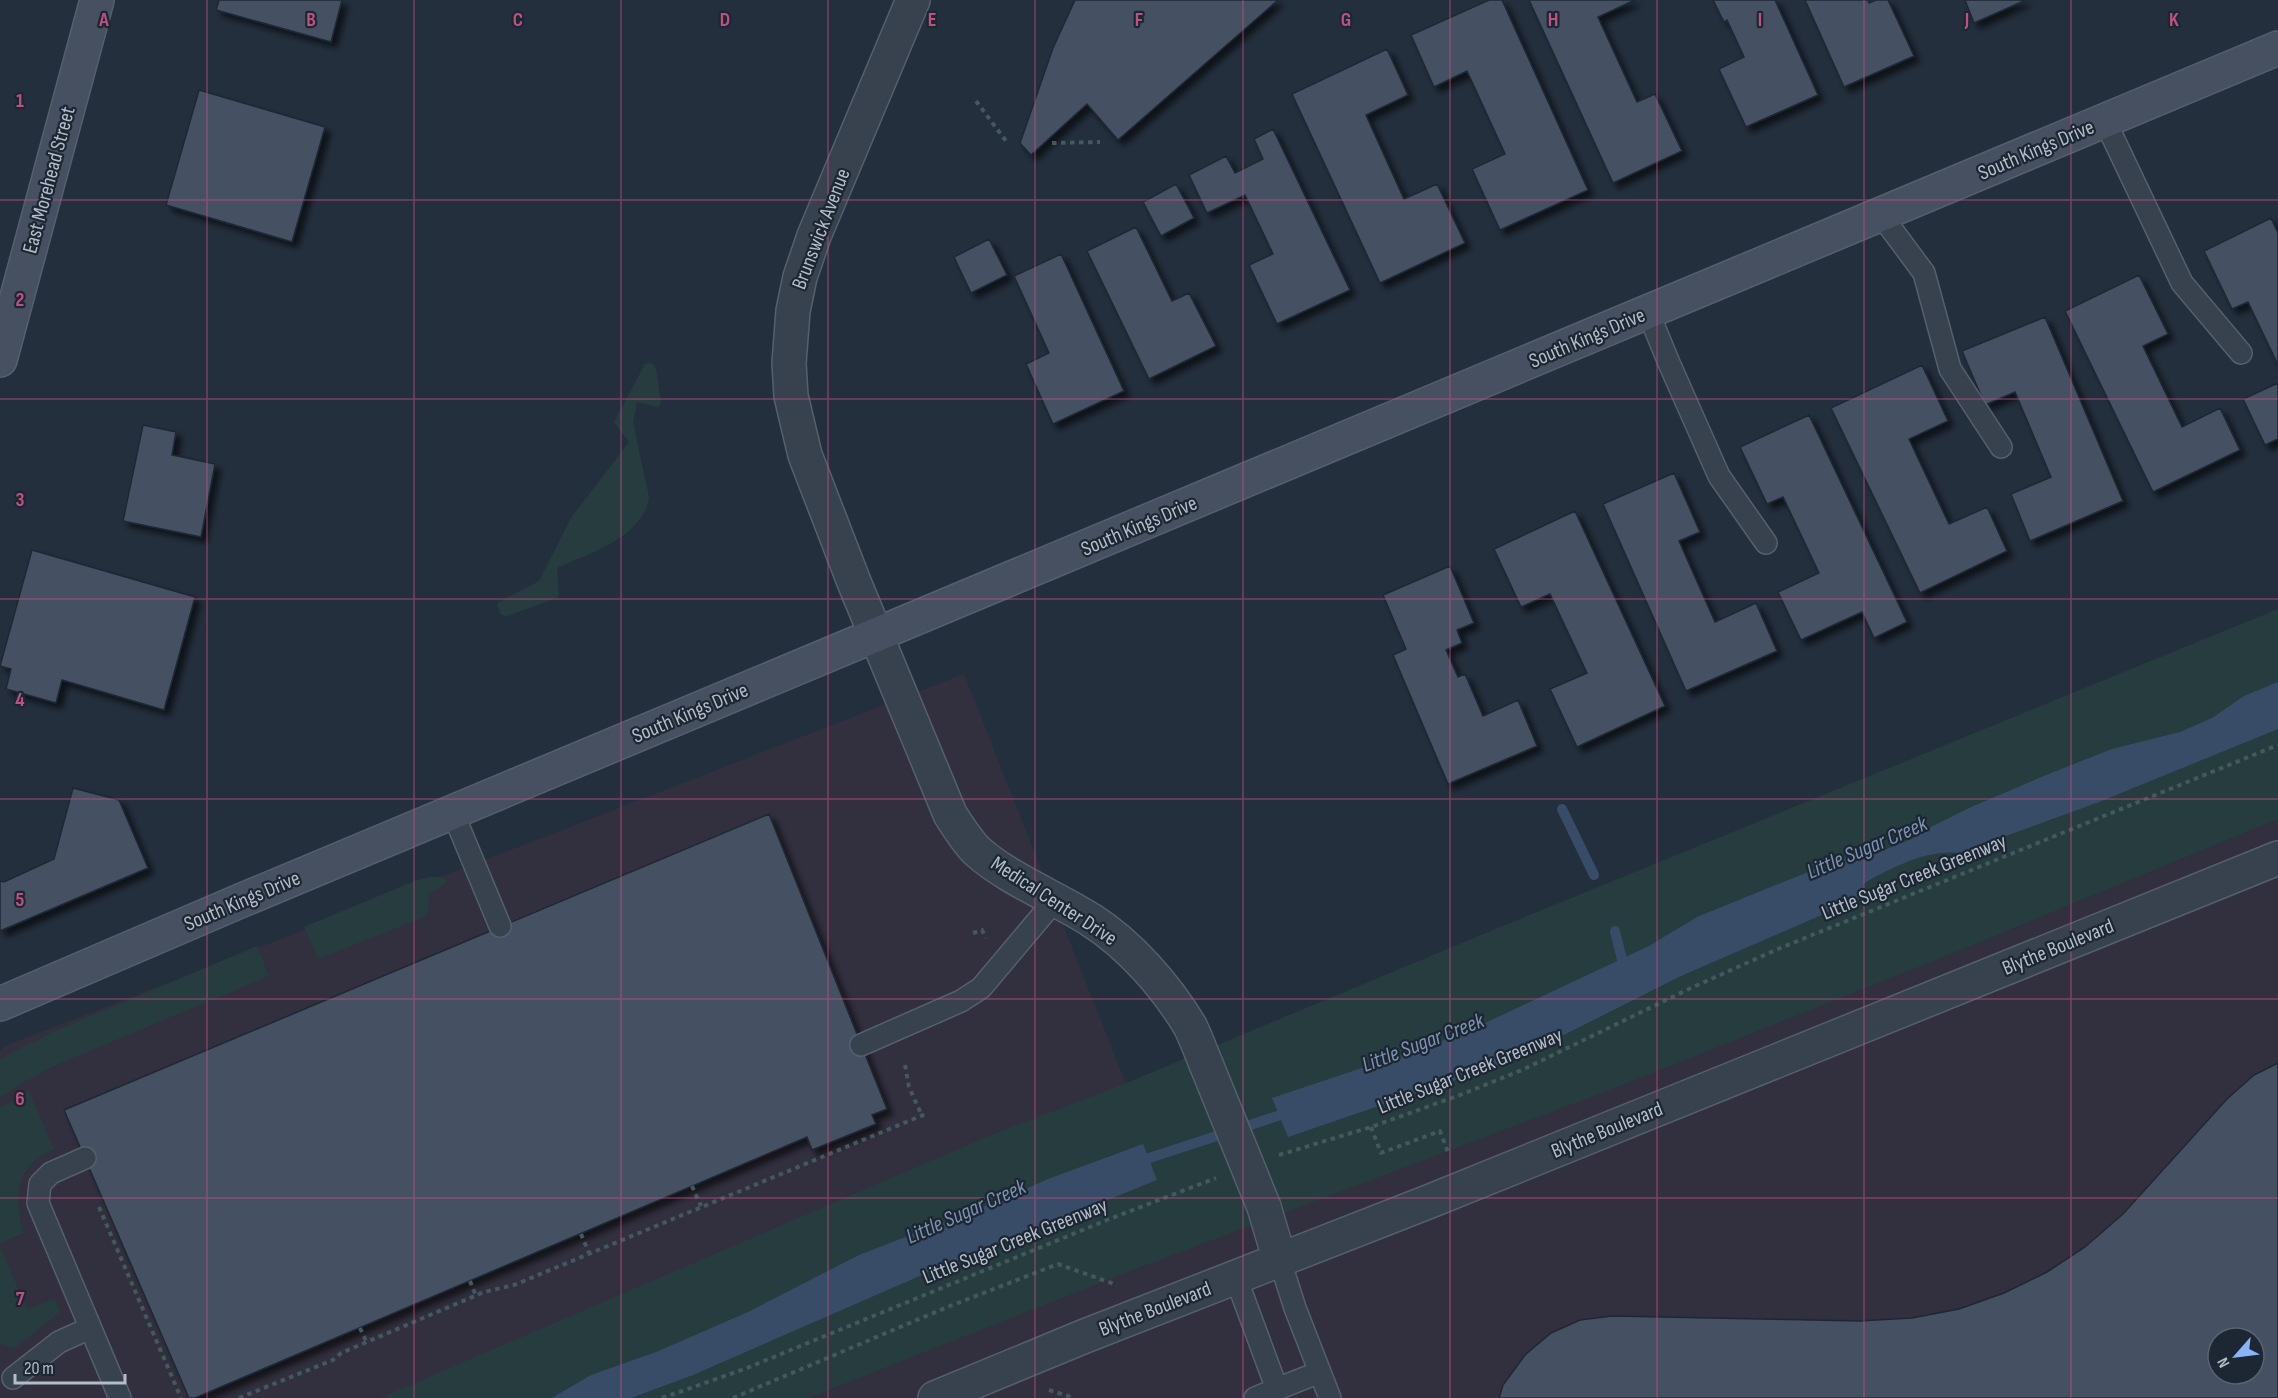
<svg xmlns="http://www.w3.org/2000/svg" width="2278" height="1398" font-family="'Sofia Sans Condensed',sans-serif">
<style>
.medical{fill:#32303f;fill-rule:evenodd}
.green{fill:#263c3f}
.water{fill:#394c67}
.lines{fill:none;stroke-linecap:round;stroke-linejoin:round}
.stream{stroke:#394c67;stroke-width:10}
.building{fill:#455162;stroke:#1f2835;stroke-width:1.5;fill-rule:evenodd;filter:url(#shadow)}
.lane-casing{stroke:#565f6c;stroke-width:24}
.street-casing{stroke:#565f6c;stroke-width:36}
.secondary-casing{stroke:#565f6c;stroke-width:36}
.path{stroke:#44595c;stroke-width:4;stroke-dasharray:4.5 4.5;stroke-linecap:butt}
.lane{stroke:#38414e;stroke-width:21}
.street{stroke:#38414e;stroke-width:33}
.secondary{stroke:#465061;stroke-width:33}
.street-bridge-casing{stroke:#565f6c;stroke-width:36;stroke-linecap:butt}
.street-bridge{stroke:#38414e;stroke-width:33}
.grid{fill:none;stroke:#bd5182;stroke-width:1.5;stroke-opacity:0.55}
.labels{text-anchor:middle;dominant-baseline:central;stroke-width:4.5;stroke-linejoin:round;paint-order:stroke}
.street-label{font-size:21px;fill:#b4bcc9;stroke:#1d2633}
.water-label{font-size:22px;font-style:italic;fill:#7c92b1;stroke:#1d2633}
.grid-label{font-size:20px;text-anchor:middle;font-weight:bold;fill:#bd5182;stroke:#1d2633;stroke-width:4.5;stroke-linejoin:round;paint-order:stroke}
</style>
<defs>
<filter id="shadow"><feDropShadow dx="5.5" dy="5.5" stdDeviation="3" flood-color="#0009"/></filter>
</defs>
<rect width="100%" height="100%" fill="#242f3e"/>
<path class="medical" d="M964,674L1182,1226L1968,947L2278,819V1398H0V1051L5,1046ZM2218,1338H2254V1374H2218Z"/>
<path class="green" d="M649,363L653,364L656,369L661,402L658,407L637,402L633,422L649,497C643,538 589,553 557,568L559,595L557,598L507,616L501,615L497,605L499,602L539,581L571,518L629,442L614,422L645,364Z
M2278,609V819L1968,947L1607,1091L1125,1273L808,1398H380L991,1135L1124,1084L1493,930Z
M430,877H441L448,881L429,894L428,911L424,917L318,959L304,927L417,880Z
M257,946L269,976L56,1065L19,1085L0,1098V1059L53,1032Z
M29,1091L54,1149C15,1166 13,1196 24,1233L0,1243V1108Z
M0,1247L27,1309L55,1299L60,1312L15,1348L0,1344Z"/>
<path class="water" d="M2278,682V729L2099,802L1959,853C1927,849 1891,868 1864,883L1863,897L1681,976L1514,1060L1288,1137L1272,1098L1434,1044L1483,1024L1649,946L1697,917L1845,857L1854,862L1914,838L1925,830L1969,808L2046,775L2112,749L2180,732L2212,718L2244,696Z
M1143,1144L1157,1180L922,1275L693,1375L631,1398H552L591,1375L656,1352L748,1312L859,1255L1003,1199L1048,1179Z"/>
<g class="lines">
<path class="stream" d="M1562,809L1594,875
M1615,931L1625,972
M1137,1162L1290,1112"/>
</g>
<path class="building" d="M219,0H342L331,42L216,10Z
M1075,0H1278L1118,140L1087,104L1031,155L1020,143L1053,48Z
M1489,0H1502L1588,190L1500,230L1472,169L1505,154L1467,71L1434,87L1411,35Z
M1529,0H1635L1598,17L1637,102L1655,94L1682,151L1613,183Z
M1713,0H1775L1818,95L1746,127L1719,69L1744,57L1727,20L1724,22Z
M1805,0H1868L1869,3L1876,0H1888L1914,56L1844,87Z
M1965,0H2026L1974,23Z
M1387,49L1408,95L1366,115L1404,199L1437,184L1465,243L1380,283L1292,94Z
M199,90L325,127L292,242L166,205Z
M1273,129L1350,290L1277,324L1249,265L1273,254L1245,195L1207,213L1189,175L1226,156L1235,173L1263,159L1254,139Z
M1176,184L1194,218L1161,236L1143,202Z
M2271,218L2278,233V365L2248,302L2232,309L2204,251Z
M1136,227L1172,301L1189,293L1216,346L1149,379L1087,251Z
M989,239L1007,275L971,293L954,257Z
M1061,254L1124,391L1053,424L1026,364L1049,353L1014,276Z
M2139,275L2168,334L2143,346L2182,427L2220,408L2240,450L2153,492L2065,311Z
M2045,317L2123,501L2030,541L2011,494L2051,477L2015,392L1985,405L1962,351Z
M1922,365L1948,421L1909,439L1949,524L1987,507L2007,551L1920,593L1831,408Z
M2278,383V439L2265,445L2243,399Z
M1809,415L1907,622L1874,638L1862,612L1801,640L1778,592L1819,573L1783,497L1767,504L1740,447Z
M143,425L176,432L172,455L215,464L201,537L123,521Z
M1674,473L1700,532L1679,541L1715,622L1756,603L1777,651L1686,691L1603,504Z
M1575,511L1665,706L1577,747L1550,689L1587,673L1550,594L1521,607L1494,549Z
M32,550L195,597L164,710L62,680L56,703L6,689L11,669L0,666Z
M1450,566L1474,623L1457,630L1462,643L1446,650L1458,677L1465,674L1483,716L1518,700L1537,746L1448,784L1393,655L1406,649L1383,595Z
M73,788L119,800L148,868L0,931V881L4,882L54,859Z
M769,814L887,1109L872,1115L876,1124L812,1150L807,1137L195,1398H189L64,1110Z
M2278,1063V1398H1499L1503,1385L1525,1355L1551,1333L1580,1320L1612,1316L1859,1321L1912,1318L1959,1309L2004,1293L2047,1272L2085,1247L2123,1214L2227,1099L2254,1075ZM2218,1338H2254V1374H2218Z"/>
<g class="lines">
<g class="lane-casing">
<path id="lane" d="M2105,121L2182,283L2241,353
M1881,215L1924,273L1950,369L2001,447
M1648,312L1669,363L1719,476L1766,543
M453,813L500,926
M861,1045L961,1001L981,988L1056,899
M85,1158L51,1173L40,1184L38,1203L120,1398
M1280,1261L1295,1308L1330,1398
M1236,1278L1277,1389L1255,1398
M13,1378L59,1342L90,1328
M1277,1389L1320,1372"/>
</g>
<g class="street-casing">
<path id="street" d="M913,0L814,236L800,277L793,311L789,363L791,396L805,455L854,582L950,814C958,827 966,840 977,851C1008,879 1055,897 1091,920C1130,945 1166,986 1190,1026C1196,1038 1201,1052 1206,1064
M1264,1207L1280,1261
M935,1398L1085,1336L1428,1202L2278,858"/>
</g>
<g class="secondary-casing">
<path id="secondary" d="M0,360L97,0
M0,1004L240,901L2278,48"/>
</g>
<path class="path" d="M976,101L1006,141
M1052,143L1100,142
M973,933L982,930L986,938
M905,1065L909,1087L922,1116
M1371,1127L1381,1153L1440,1131L1449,1155
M1279,1155L1371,1127L1460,1095L1522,1070L1691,988L1778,949L2278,745
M692,1186L701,1206
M99,1207L181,1398
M581,1234L589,1253
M470,1281L476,1296
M360,1328L367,1343
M1049,1390L1074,1398
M239,1398L333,1360L341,1353L484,1292L514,1285L928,1113
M662,1398L747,1368L1107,1220L1216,1178
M733,1398L945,1308L1058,1264L1117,1285"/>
<use href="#lane" class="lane"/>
<use href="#street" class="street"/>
<use href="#secondary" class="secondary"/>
<g class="street-bridge-casing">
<path id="street-bridge" d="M1206,1064L1264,1207"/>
</g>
<use href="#street-bridge" class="street-bridge"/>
</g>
<path class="grid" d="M207,0V1398M414,0V1398M621,0V1398M828,0V1398M1035,0V1398M1243,0V1398M1450,0V1398M1657,0V1398M1864,0V1398M2071,0V1398M0,200H2278M0,399H2278M0,599H2278M0,799H2278M0,999H2278M0,1198H2278"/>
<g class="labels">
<g class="street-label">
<text transform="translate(2036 150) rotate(-23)">South Kings Drive</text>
<text transform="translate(49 180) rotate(-75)">East Morehead Street</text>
<text transform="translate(821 229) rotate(-69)">Brunswick Avenue</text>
<text transform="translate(1587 338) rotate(-23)">South Kings Drive</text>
<text transform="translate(1139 526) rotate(-23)">South Kings Drive</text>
<text transform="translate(690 713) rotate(-23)">South Kings Drive</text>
<text transform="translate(1914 877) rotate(-22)">Little Sugar Creek Greenway</text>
<text transform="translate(242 901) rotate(-23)">South Kings Drive</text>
<text transform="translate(1054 901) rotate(33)">Medical Center Drive</text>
<text transform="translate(2058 947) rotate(-22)">Blythe Boulevard</text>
<text transform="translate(1470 1071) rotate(-22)">Little Sugar Creek Greenway</text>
<text transform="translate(1607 1130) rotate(-22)">Blythe Boulevard</text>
<text transform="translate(1015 1241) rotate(-22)">Little Sugar Creek Greenway</text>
<text transform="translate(1155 1309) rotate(-21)">Blythe Boulevard</text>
</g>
<g class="water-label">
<text transform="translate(1867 848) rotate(-23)">Little Sugar Creek</text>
<text transform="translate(1423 1043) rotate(-21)">Little Sugar Creek</text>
<text transform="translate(966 1212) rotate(-24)">Little Sugar Creek</text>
</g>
</g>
<g class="grid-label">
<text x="104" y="26">A</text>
<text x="311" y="26">B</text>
<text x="518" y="26">C</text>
<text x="725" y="26">D</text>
<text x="932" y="26">E</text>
<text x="1139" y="26">F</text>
<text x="1346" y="26">G</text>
<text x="1553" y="26">H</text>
<text x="1760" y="26">I</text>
<text x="1967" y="26">J</text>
<text x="2174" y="26">K</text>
<text x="20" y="107">1</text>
<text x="20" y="306">2</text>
<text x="20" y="506">3</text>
<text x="20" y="706">4</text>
<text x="20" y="906">5</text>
<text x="20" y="1105">6</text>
<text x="20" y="1305">7</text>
</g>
<g transform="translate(2236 1356) rotate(242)"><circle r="28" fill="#1d2633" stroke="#59626f" stroke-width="1.5"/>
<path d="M0-4.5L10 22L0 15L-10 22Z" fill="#8ab4f8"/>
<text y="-9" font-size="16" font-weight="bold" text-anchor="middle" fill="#b4bcc9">N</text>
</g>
<path d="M15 1374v9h110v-9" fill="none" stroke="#b4bcc9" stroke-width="3"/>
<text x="24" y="1374" font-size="18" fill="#b4bcc9" stroke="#1d2633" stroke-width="4.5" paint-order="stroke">20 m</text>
</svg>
